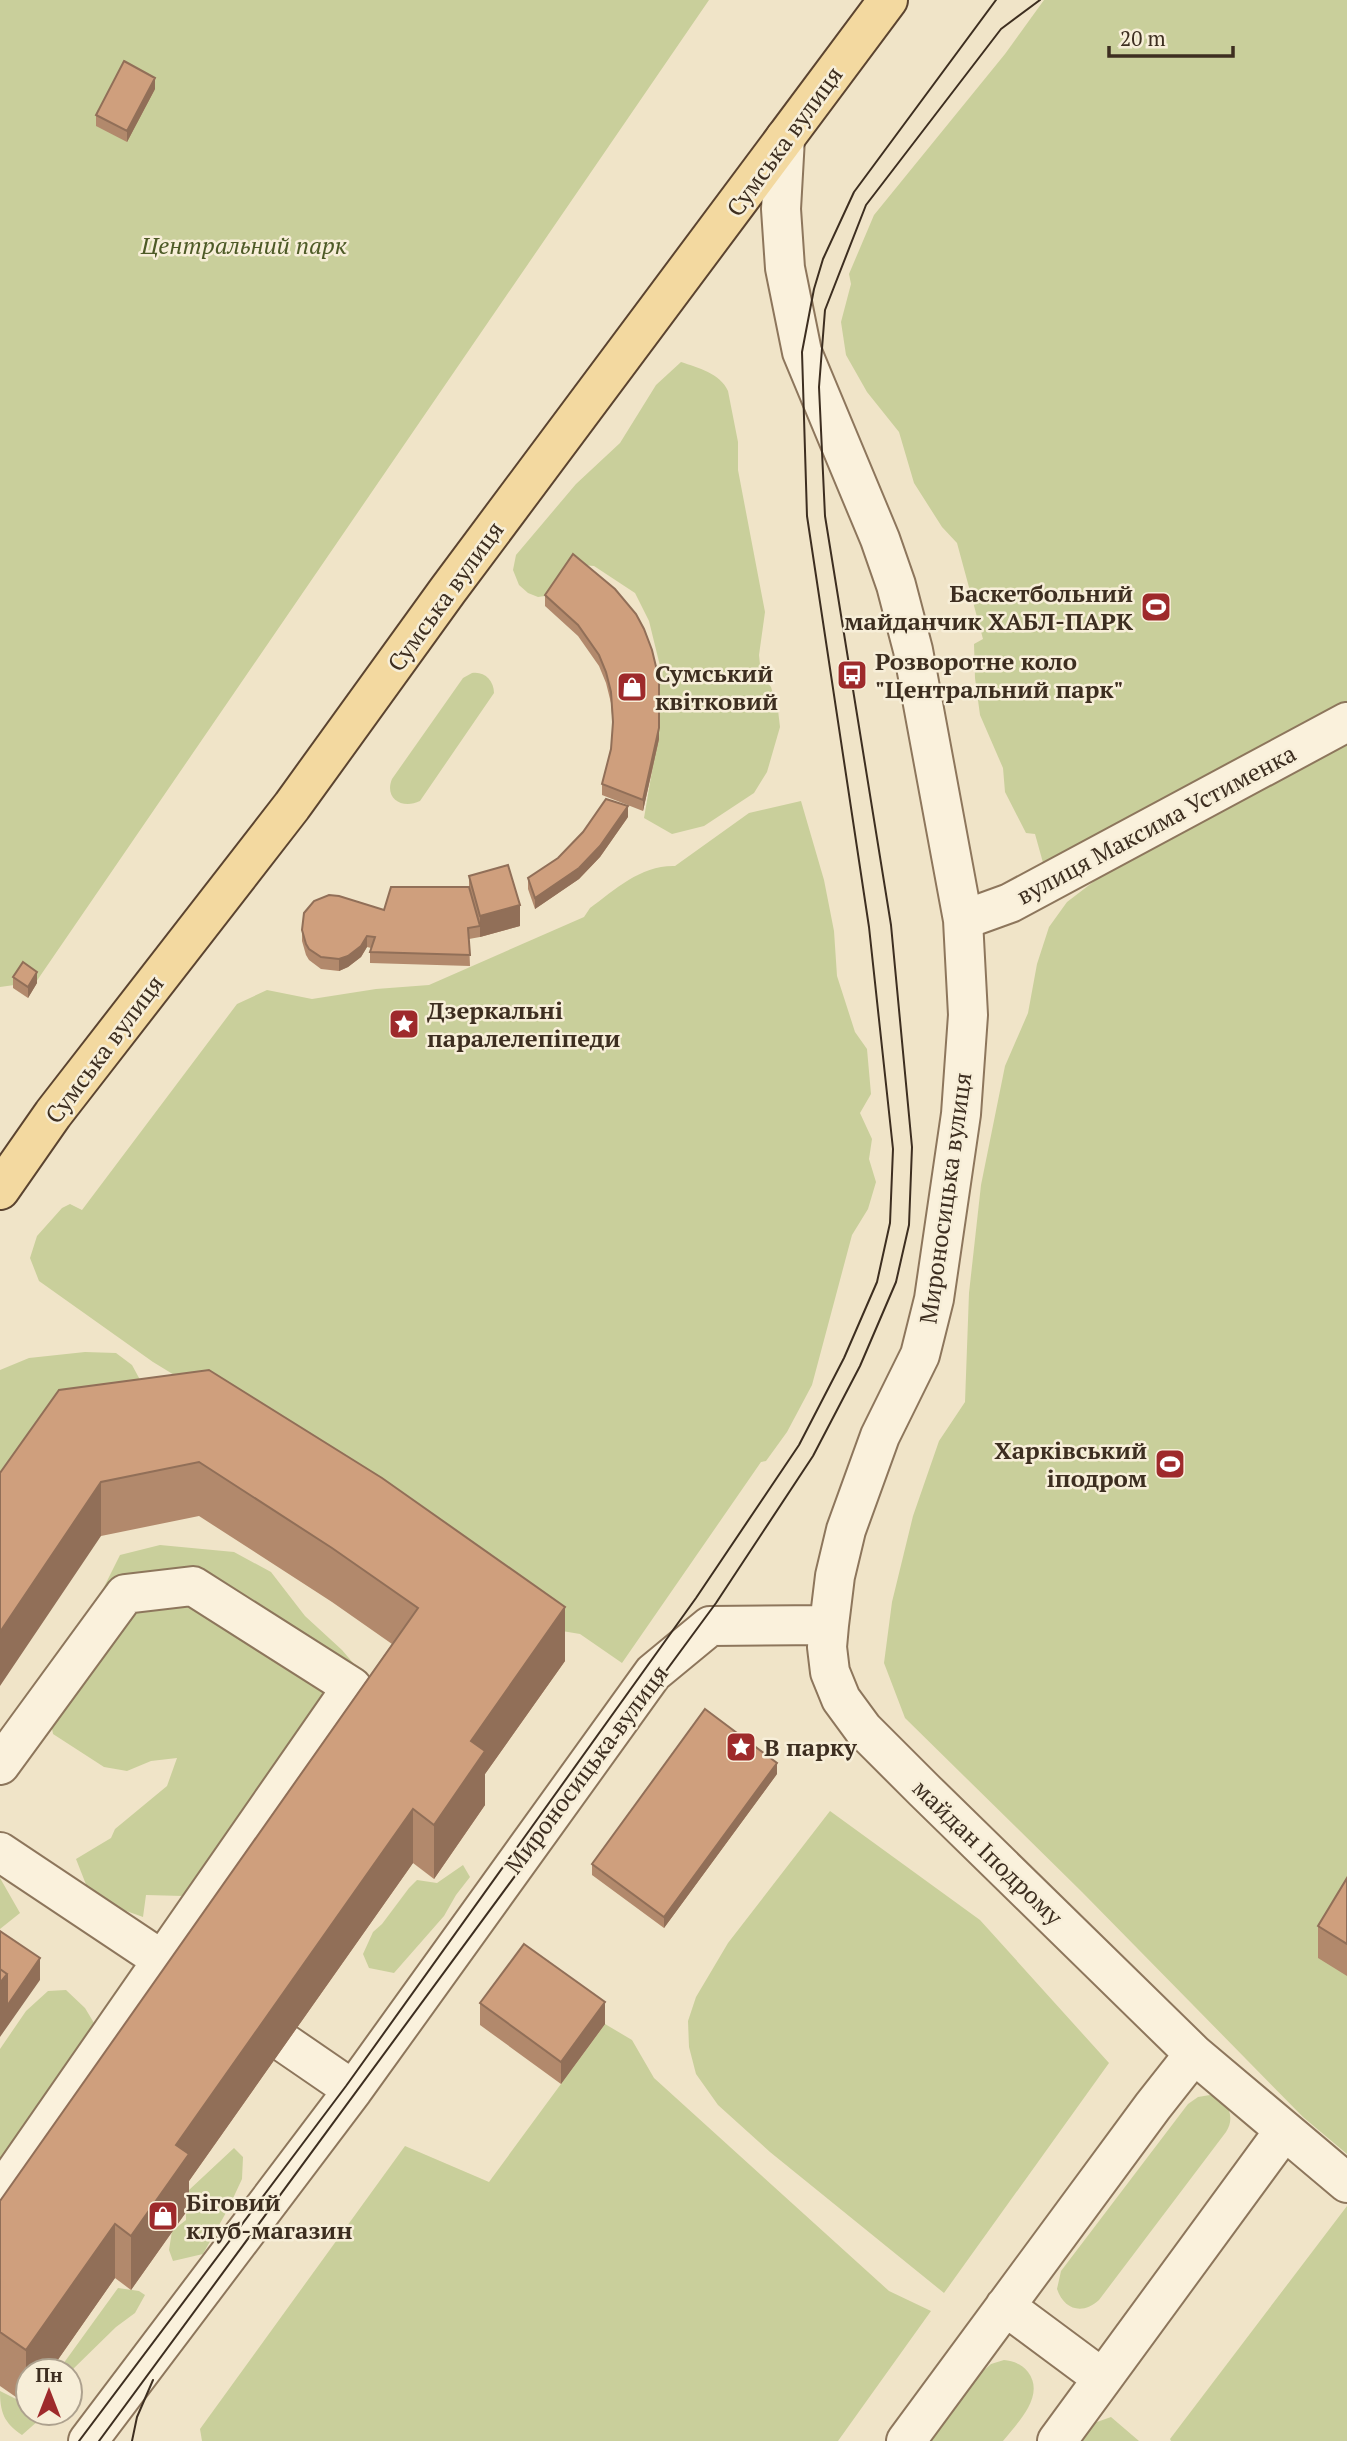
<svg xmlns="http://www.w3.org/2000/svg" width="1347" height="2441" font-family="'PT Serif',serif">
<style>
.green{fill:#c9cf9b}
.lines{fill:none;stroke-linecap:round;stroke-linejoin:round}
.minor-casing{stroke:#8d765c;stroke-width:42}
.major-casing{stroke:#5b4430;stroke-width:42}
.minor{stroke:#faf1dc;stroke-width:38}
.major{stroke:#f3d9a0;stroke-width:38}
.tram{stroke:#3d2e20;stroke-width:2}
.wall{fill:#b2896c}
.shaded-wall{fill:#916f58}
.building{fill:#cf9f7d;stroke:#916f58;stroke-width:2}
.labels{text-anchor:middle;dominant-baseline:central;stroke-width:5;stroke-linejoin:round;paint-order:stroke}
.street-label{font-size:24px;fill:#3d2e20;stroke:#f7eed8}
.park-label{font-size:24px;font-style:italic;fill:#4d5a26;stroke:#f7eed8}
.poi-label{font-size:24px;font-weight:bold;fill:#3d2e20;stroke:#f7eed8;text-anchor:start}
</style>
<rect width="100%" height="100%" fill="#f0e4c8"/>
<path class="green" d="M0,0H709L36,982L0,987Z
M1044,0H1347V713L1047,877L1035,834L1026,833L1005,792L1003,768L980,715L975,678L974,644L983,639L957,543L942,527L914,483L899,432L867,392L846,355L841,322L851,284L849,274L874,215L1005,54Z
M681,362C698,368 720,373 728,391L738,442V470L765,612L759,655L761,675L771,687L778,710L780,727L767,772L754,793L704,826L672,834L644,818L660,724V666L649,621L635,593L594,566L569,564L552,595L538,597L528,593L519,585L513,570L516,555L576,484L620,443L656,385Z
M472,673C484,671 494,680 494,693L420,801C402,810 384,798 392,779L463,678Z
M1347,743V2154L1303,2117L1082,1892L905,1718L884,1663L892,1602L913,1516L939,1441L965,1402L969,1293L981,1185L1005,1066L1028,1013L1037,964L1049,927L1067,902L1101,876Z
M801,801L824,880L834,931L837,976L855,1032L867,1049L871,1094L860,1113L872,1139L869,1159L876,1182L868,1209L852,1235L812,1385L787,1432L766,1461L761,1462L622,1663L580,1634L544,1628L189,1384L153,1362L39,1281L30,1258L37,1236L62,1208L70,1204L82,1210L237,1004L267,990L312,999L376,989L429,985L584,917L590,908C616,889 641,865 675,866L749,813Z
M85,1352L116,1353L132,1365L151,1400L0,1489V1370L29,1358Z
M160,1545L234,1552L271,1572L305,1616L342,1650L365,1677L195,1888L183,1896L146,1895L143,1917L118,1908L87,1887L76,1859L111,1838L115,1829L167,1786L177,1758L151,1761L127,1771L104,1767L53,1734L45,1687L76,1643L120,1555Z
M830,1811L980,1920L1109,2063L944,2293L770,2152L718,2105L696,2074L689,2047L688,2021L696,1997L728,1943Z
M463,1865L470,1877L456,1895L444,1916L394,1973L369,1968L363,1954L373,1932L382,1924L409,1888L417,1880L437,1883Z
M0,1878L20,1913L0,1929Z
M66,1990L85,2008L103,2038L0,2161V2049L26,2011L48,1991Z
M605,2024L632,2040L654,2078L889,2291L931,2311L838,2441H202L200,2429L405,2146L489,2182Z
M1210,2095C1228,2099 1236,2117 1226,2132L1099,2300C1083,2315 1064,2310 1057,2289L1061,2271L1188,2104L1198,2097Z
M234,2148L243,2157L242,2179L228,2209L203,2254L173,2261L169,2250L172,2231L186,2220V2196L189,2190Z
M1347,2206V2441H1171L1170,2439Z
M118,2288L139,2291L145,2295L135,2313L116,2327L70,2372L58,2371Z
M1004,2360C1013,2361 1022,2364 1028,2372C1046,2396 1017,2423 1003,2441H930L981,2373L991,2364Z
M0,2391L26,2404L28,2403V2413H47L22,2435C4,2423 0,2412 0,2391Z
M1111,2417L1139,2441H1081L1080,2428Z"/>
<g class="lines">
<g class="minor-casing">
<path id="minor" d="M785,138L781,209L785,268L802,352L880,539L896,585L913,650L963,920L968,1015L961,1114L934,1299L920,1355L880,1436L846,1530L835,1576L829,1625L827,1647L830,1672L841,1699L863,1729L924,1790L1194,2054L1347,2183
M963,920L1010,903L1347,722
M0,1765L125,1594L193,1586L352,1687L0,2194
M0,1852L186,1976
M286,2044L353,2090
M1005,2306L1102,2378
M88,2441L353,2090L653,1673L710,1626L829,1625
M906,2441L1153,2106L1194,2054
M1057,2441L1284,2131"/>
</g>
<g class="major-casing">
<path id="major" d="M0,1190L53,1114L292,806L448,590L888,0"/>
</g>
<use href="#minor" class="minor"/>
<use href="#major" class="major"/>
<path class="tram" d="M79,2441L346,2086L696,1598L799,1445L844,1358L877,1282L890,1223L893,1149L869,927L807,516L802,352L814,289L823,259L854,192L996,0
M99,2441L716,1603L813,1456L860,1366L896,1282L909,1225L912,1147L891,925L825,516L819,387L825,310L866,205L1001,29L1040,0
M132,2441L137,2417L153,2380"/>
</g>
<path class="wall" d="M155,89L127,142L96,126V115Z
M573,554L659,739L643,811L602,795V784L611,749L613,727L611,703L606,683L599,666L578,636L545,606V595Z
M628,817L600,857L579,879L535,909L528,889V878Z
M469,876L520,926L480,937L469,939L470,966L370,963V952L371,948L367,947L361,957L348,967L339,971L321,969L309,960L306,955L302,941V930L384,910L469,887Z
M13,977L37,983L28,998L13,988Z
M209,1370L565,1661L485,1774V1805L434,1879L413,1863L189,2181V2208L131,2290L115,2278L50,2371H28V2402L26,2404L0,2386V2201L392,1644L332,1602L199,1516L101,1536L0,1473Z
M777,1774L664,1928L592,1875V1864Z
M1347,1878V1976L1318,1958V1926Z
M480,2003L605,2024L561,2084L480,2025Z"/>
<path class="shaded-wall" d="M155,78V89L127,142V131Z
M659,728V739L643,811V800Z
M628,806V817L600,857L579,879L535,909V898Z
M520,905V926L480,937V916Z
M367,936V947L361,957L348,967L339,971V959Z
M37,972V983L28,998V987Z
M101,1482V1536L0,1686V1632Z
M565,1607V1661L485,1774V1805L434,1879V1825L471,1741Z
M777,1763V1774L664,1928V1917Z
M413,1809V1863L189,2181V2208L131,2290V2236L176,2145Z
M40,1958V1980L0,2037V1983L7,1974Z
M605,2002V2024L561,2084V2062Z
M115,2224V2278L50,2371H28V2402L26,2404V2350Z"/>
<path class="building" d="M124,61L155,78L127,131L96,115Z
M573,554L615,589L636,614L644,629L652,650L659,679V728L643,800L602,784L611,749L613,722L611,692L606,672L599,655L578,625L545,595Z
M606,799L628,806L600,846L579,868L535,898L528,878L558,858L583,832Z
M508,865L520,905L480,916L469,876Z
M391,887H469L480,926L468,928L470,955L370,952L375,937L367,936L361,946L348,956L339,959L321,957L309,949L306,944L302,930L304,913L314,901L329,895L339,896L384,910Z
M23,962L37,972L28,987L13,977Z
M209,1370L382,1478L565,1607L471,1741L485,1751L434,1825L413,1809L176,2145L189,2154L131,2236L115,2224L26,2350L0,2332V2201L418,1608L332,1548L199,1462L101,1482L0,1632V1473L59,1390Z
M705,1709L777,1763L664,1917L592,1864Z
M1347,1878V1944L1318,1926Z
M0,1931L40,1958L7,2006V1974L0,1969Z
M524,1944L605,2002L561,2062L480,2003Z
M0,1969L7,1974L0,1983Z"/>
<defs>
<g id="stadium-square" transform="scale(1.575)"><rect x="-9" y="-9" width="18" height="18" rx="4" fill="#9e2a2b" stroke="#f7eed8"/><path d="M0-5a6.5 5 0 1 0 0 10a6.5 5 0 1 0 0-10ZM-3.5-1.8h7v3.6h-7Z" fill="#fff"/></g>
<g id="bus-square" transform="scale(1.575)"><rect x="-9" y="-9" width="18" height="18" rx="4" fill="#9e2a2b" stroke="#f7eed8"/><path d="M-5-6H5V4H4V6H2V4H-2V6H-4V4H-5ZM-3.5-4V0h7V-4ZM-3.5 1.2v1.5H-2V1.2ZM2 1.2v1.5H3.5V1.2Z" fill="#fff"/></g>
<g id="shop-square" transform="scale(1.575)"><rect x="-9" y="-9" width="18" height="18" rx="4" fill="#9e2a2b" stroke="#f7eed8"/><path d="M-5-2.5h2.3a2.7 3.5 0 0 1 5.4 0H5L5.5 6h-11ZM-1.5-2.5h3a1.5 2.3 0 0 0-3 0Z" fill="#fff"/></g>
<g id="sight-square" transform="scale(1.575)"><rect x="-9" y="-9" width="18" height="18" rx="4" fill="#9e2a2b" stroke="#f7eed8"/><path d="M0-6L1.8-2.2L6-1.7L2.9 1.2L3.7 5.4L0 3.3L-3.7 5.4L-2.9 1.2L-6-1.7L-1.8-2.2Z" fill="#fff"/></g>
</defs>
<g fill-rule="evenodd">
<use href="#stadium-square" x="1156" y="607"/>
<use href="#bus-square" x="852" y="675"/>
<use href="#shop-square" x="632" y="687"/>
<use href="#sight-square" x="404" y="1024"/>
<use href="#stadium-square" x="1170" y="1464"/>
<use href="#sight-square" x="741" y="1747"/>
<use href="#shop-square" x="163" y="2216"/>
</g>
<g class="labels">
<g class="street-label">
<text transform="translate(784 141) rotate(-54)">Сумська вулиця</text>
<text transform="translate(445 596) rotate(-54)">Сумська вулиця</text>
<text transform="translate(1156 824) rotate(-28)">вулиця Максима Устименка</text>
<text transform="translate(104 1049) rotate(-53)">Сумська вулиця</text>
<text transform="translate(945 1198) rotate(-82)">Мироносицька вулиця</text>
<text transform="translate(586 1769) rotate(-53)">Мироносицька вулиця</text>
<text transform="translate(988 1852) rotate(44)">майдан Іподрому</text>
</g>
<g class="park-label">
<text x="244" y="245">Центральний парк</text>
</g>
<g class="poi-label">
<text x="1133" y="593" text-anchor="end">Баскетбольний<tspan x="1133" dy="28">майданчик ХАБЛ-ПАРК</tspan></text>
<text x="875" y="661">Розворотне коло<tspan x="875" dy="28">"Центральний парк"</tspan></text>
<text x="655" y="673">Сумський<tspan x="655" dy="28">квітковий</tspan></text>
<text x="427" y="1010">Дзеркальні<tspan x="427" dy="28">паралелепіпеди</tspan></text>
<text x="1147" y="1450" text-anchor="end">Харківський<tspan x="1147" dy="28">іподром</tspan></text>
<text x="764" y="1747">В парку</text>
<text x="186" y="2202">Біговий<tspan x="186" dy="28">клуб-магазин</tspan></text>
</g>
</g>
<g transform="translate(49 2392)"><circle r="33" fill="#f7eed8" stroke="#ada18e" stroke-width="2"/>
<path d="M0-5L12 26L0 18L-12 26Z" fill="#9e2a2b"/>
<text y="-10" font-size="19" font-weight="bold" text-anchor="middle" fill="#3d2e20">Пн</text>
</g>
<path d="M1109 46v10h124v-10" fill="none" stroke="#3d2e20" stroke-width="3.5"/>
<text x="1120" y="46" font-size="21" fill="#3d2e20" stroke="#f7eed8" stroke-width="5" paint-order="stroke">20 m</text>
</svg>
